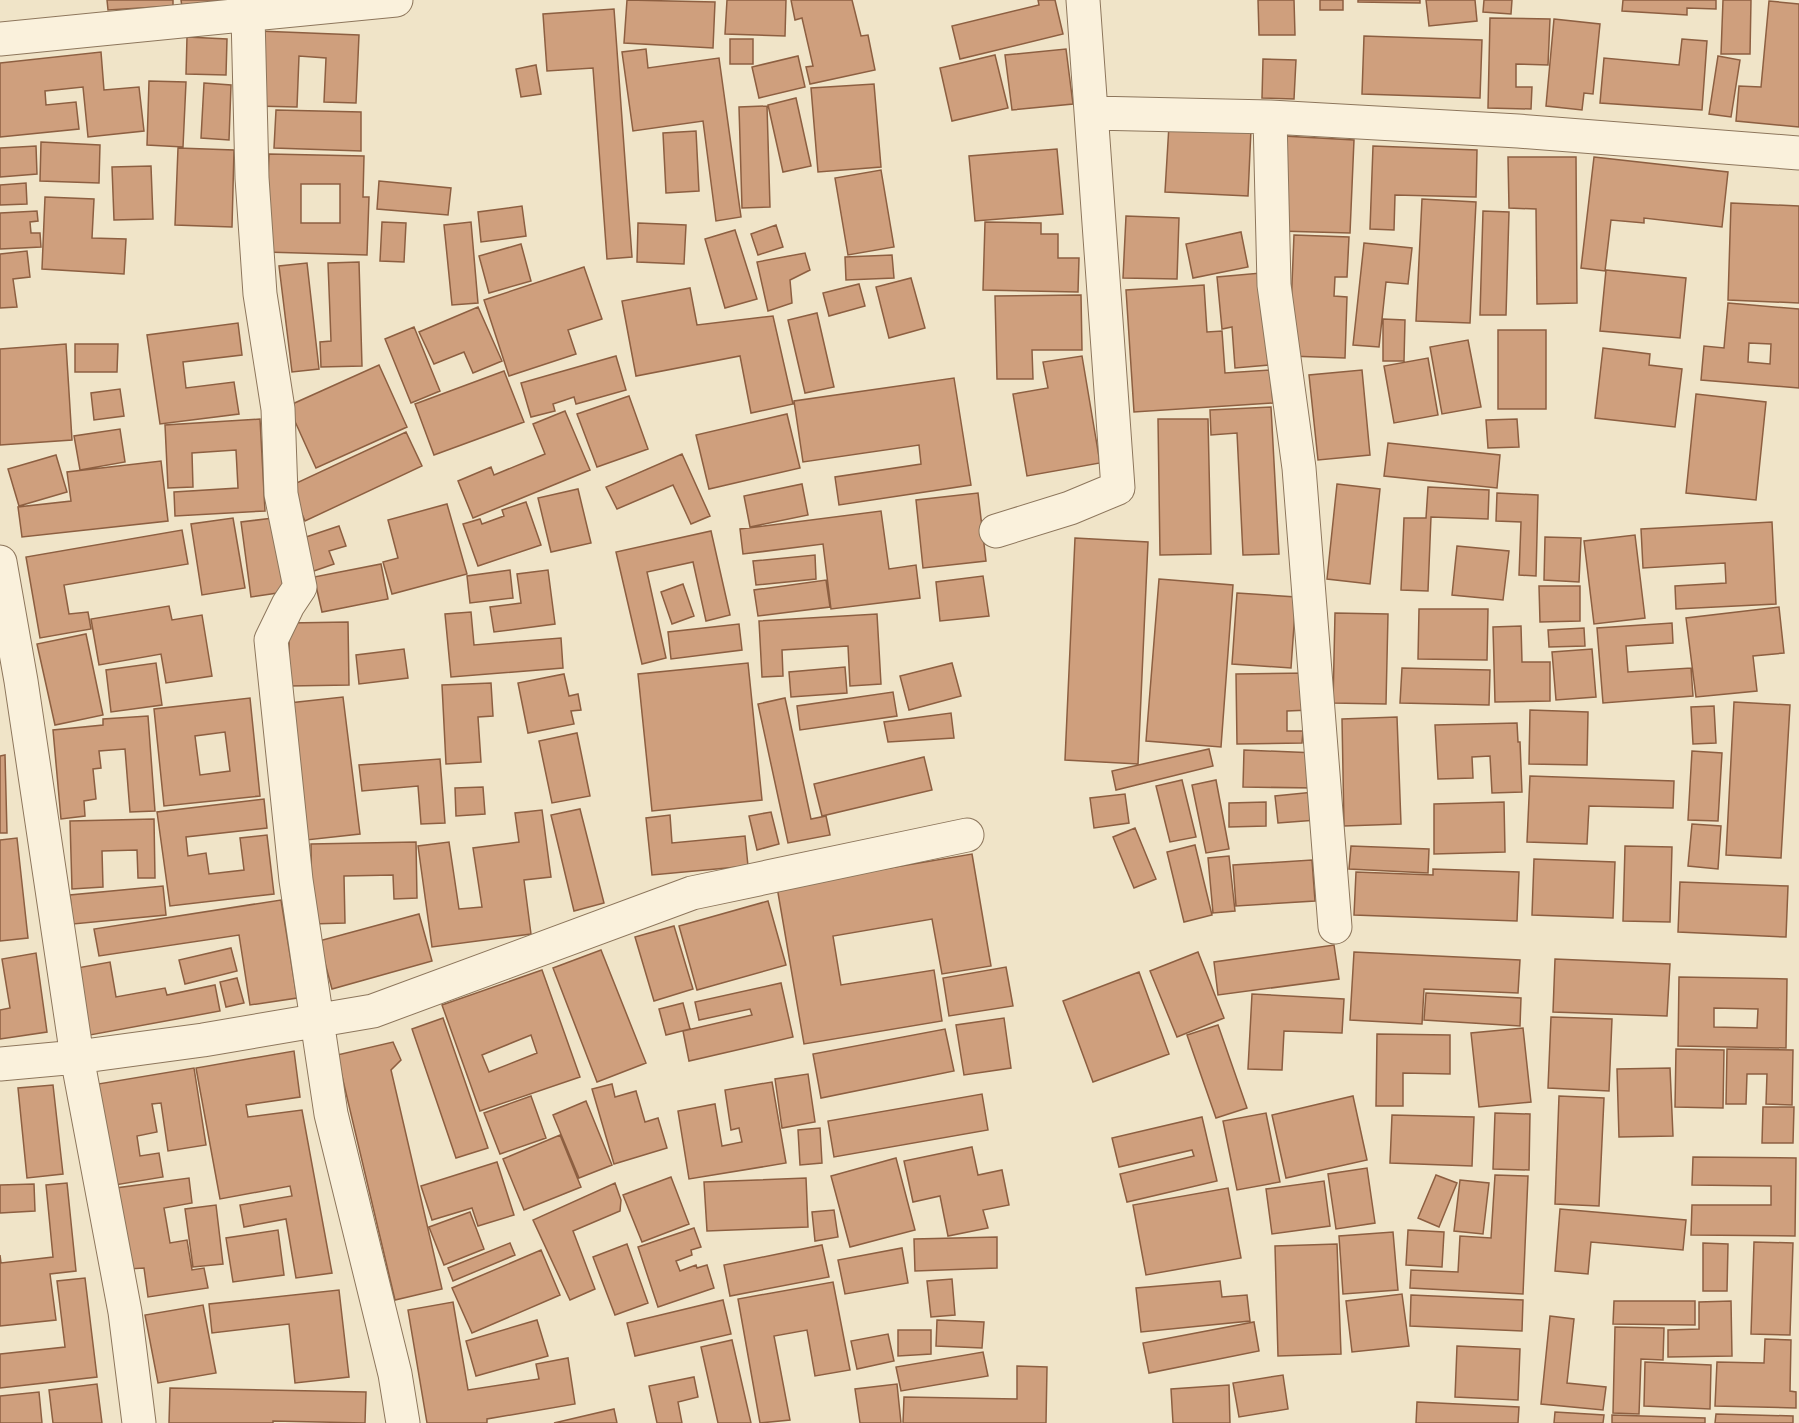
<svg xmlns="http://www.w3.org/2000/svg" width="1799" height="1423" font-family="'Crimson Pro',serif">
<style>
.building{fill:#cf9f7d;stroke:#8d5f41;stroke-width:1.5;fill-rule:evenodd}
.lines{fill:none;stroke-linecap:round;stroke-linejoin:round}
.minor-casing{stroke:#8d765c;stroke-width:35}
.minor{stroke:#faf1dc;stroke-width:33}
</style>
<rect width="100%" height="100%" fill="#f0e4c8"/>
<path class="building" d="M107,0H173V6L108,10Z
M181,0H228L182,7Z
M627,0L715,2L713,48L624,43Z
M727,0H786L785,36L725,34Z
M791,0H852L861,36L868,35L875,70L810,84L806,67L813,66L802,18L795,20Z
M1038,0H1055L1063,34L960,59L952,26L1039,5Z
M1258,0H1294L1295,35H1259Z
M1320,0H1343V10H1320Z
M1358,0H1420V3L1358,2Z
M1426,0H1475L1477,21L1429,26Z
M1484,0H1512L1511,14L1483,12Z
M1623,0H1716V9L1687,8V15L1622,11Z
M1723,0H1751L1750,54H1721Z
M1769,1L1799,4V127L1736,121L1739,86L1761,87Z
M614,9L632,257L607,259L593,68L547,71L543,14Z
M1490,18L1550,19L1548,65L1516,64V87H1532L1531,109L1488,108Z
M1554,19L1600,24L1593,94L1584,93L1582,110L1546,106Z
M258,31L359,35L356,103L324,102L326,58L299,56L297,107L255,106Z
M1364,36L1482,40L1480,98L1362,94Z
M187,37L227,39L226,75L186,74Z
M730,39H753V64H730Z
M1682,39L1707,41L1702,110L1600,103L1604,58L1679,65Z
M646,49L648,68L719,58L741,217L716,221L703,121L633,131L622,52Z
M1066,49L1073,104L1012,110L1005,55Z
M101,52L104,90L139,87L144,131L88,137L83,87L45,91L46,105L76,102L79,129L0,137V63Z
M995,55L1008,108L952,121L940,68Z
M798,56L805,87L759,98L752,67Z
M1718,56L1740,60L1731,117L1709,114Z
M1263,59L1296,60L1294,99L1262,98Z
M536,65L541,94L521,97L516,69Z
M149,81L186,82L183,147L147,145Z
M204,83L231,85L229,140L201,138Z
M874,84L881,167L818,172L811,88Z
M796,98L811,166L783,172L768,105Z
M767,106L770,207L742,208L739,107Z
M276,110L361,112V151L274,148Z
M1169,125L1251,129L1248,196L1165,192Z
M696,131L699,191L666,193L663,133Z
M1283,136L1354,140L1350,233L1279,231Z
M41,142L100,145L99,183L40,181Z
M36,146L37,174L0,177V148Z
M1373,146L1477,150L1476,197L1395,195L1394,230L1370,229Z
M178,148L234,150L232,227L175,225Z
M1057,149L1063,214L975,221L969,156Z
M269,154L364,156L363,197H369L367,255L265,252ZM301,184H340V223H301Z
M1508,157H1576L1577,303L1537,304L1536,209L1509,208Z
M1594,157L1728,172L1722,227L1644,218V223L1611,220L1605,271L1581,268Z
M151,166L153,219L114,220L112,167Z
M881,170L894,247L848,255L835,178Z
M379,181L451,188L448,215L377,209Z
M26,183L27,204L0,205V185Z
M45,197L94,199L92,238L126,239L124,274L42,269Z
M1422,199L1476,202L1470,323L1416,321Z
M1731,203L1799,206V303L1728,300Z
M522,206L526,236L481,242L478,212Z
M37,211L38,221L30,222L31,233H40L41,247L0,249V213Z
M1483,211L1509,212L1506,315H1480Z
M1126,216L1179,218L1177,279L1123,278Z
M382,222L406,223L404,262L380,261Z
M471,222L478,303L452,305L444,225Z
M985,222L1041,223V234H1058V258H1079L1078,292L983,290Z
M638,223L686,225L684,264L637,262Z
M776,225L783,247L758,255L751,234Z
M735,230L757,299L725,308L705,239Z
M1241,232L1248,267L1193,278L1186,244Z
M1294,235L1349,237L1347,277H1335L1334,296L1347,297L1345,358L1289,356Z
M1364,243L1412,248L1408,284L1386,282L1379,347L1353,345Z
M521,244L531,281L489,293L479,256Z
M27,251L30,277L13,279L17,307L0,308V254Z
M805,253L810,270L790,280L792,303L768,311L757,262Z
M892,255L894,278L846,280L845,257Z
M359,262L362,366L321,367L320,342L331,341L328,263Z
M307,263L319,369L292,372L279,266Z
M584,267L602,319L568,330L576,354L509,376L484,300Z
M1606,270L1686,278L1680,338L1600,331Z
M1261,273L1269,365L1235,368L1232,327L1222,329L1217,277Z
M911,278L925,328L889,338L876,287Z
M859,284L865,306L829,316L823,293Z
M1204,285L1207,332L1222,331L1225,373L1270,370L1273,403L1134,412L1126,290Z
M690,288L697,325L773,316L793,404L751,413L740,356L636,376L622,301Z
M1081,295L1082,350H1032L1033,379H997L995,296Z
M1728,303L1799,309V388L1701,380L1704,346L1724,348ZM1749,343L1771,344L1770,364L1748,362Z
M478,307L502,361L473,373L464,352L434,364L419,332Z
M817,313L834,387L805,393L788,320Z
M1383,319L1405,320L1404,361H1383Z
M238,323L242,355L183,362L186,388L234,382L239,414L160,424L147,335Z
M414,327L440,391L411,403L385,339Z
M1498,330H1546V409H1498Z
M1468,340L1481,407L1442,414L1430,347Z
M66,344L72,440L0,445V349Z
M75,344H118L117,372H75Z
M1603,348L1650,354L1649,365L1682,369L1675,427L1595,418Z
M616,356L626,390L576,404L574,397L553,404L555,411L531,417L521,383Z
M1082,356L1100,463L1027,476L1013,394L1048,388L1043,362Z
M1428,358L1438,415L1394,423L1384,366Z
M379,365L407,427L316,468L288,406Z
M1362,370L1370,455L1318,460L1309,375Z
M504,371L524,422L434,455L415,404Z
M954,378L971,485L839,505L835,477L921,464L919,445L803,462L794,401Z
M120,389L124,416L94,420L91,393Z
M1696,394L1766,402L1756,500L1686,493Z
M629,396L648,449L597,467L577,414Z
M1271,407L1279,554L1243,555L1237,433L1211,435L1210,410Z
M565,411L590,470L473,518L458,481L491,467L494,475L545,454L533,424Z
M787,414L800,468L709,489L696,435Z
M260,419L265,511L175,516L174,492L238,488L236,450L192,453L193,487L168,488L165,425Z
M1158,419H1208L1211,554L1160,555Z
M1517,419L1519,447L1488,448L1486,420Z
M120,429L125,462L80,470L74,436Z
M406,432L422,466L305,521L290,486Z
M1388,443L1500,455L1497,488L1384,476Z
M682,454L710,516L691,524L673,485L617,509L606,487Z
M56,455L67,492L19,506L8,469Z
M161,461L168,521L22,537L18,507L71,501L67,472Z
M802,484L808,515L750,527L744,496Z
M1337,484L1380,489L1370,584L1327,579Z
M1428,487L1489,490L1488,519L1431,517L1428,591L1401,590L1404,518H1426Z
M578,489L591,543L551,552L538,498Z
M978,493L986,561L923,568L916,500Z
M1497,493L1538,495L1536,576L1519,575L1521,522L1496,521Z
M526,502L541,545L478,566L463,524L480,519L482,524L504,516L502,510Z
M447,504L467,574L392,594L383,562L398,558L388,520Z
M881,511L889,569L916,565L920,598L831,609L823,544L743,554L740,529Z
M233,518L245,588L202,595L191,524Z
M273,518L284,592L251,597L241,522Z
M1772,522L1776,604L1676,609L1675,586L1726,583L1725,563L1643,568L1641,529Z
M339,526L346,546L329,551L334,564L311,572L300,539Z
M182,530L188,564L64,585L69,614L88,612L91,629L40,638L26,557Z
M711,531L730,615L706,621L693,562L647,572L666,658L642,664L616,552Z
M1635,535L1645,618L1594,624L1584,541Z
M1545,537L1581,538L1579,582L1544,580Z
M1075,538L1148,542L1138,764L1065,760Z
M1457,546L1509,551L1503,600L1452,595Z
M815,555L816,579L756,585L753,561Z
M381,564L388,599L322,612L314,577Z
M510,570L513,598L470,603L467,576Z
M548,570L555,624L494,632L490,607L521,603L517,574Z
M983,576L989,616L940,621L936,582Z
M1159,579L1233,585L1221,747L1146,741Z
M826,580L830,607L758,616L754,590Z
M683,584L694,616L672,624L661,592Z
M1539,586H1580V621L1540,622Z
M1237,593L1296,597L1291,668L1232,664Z
M169,606L172,620L202,615L212,676L166,683L161,654L99,665L91,619Z
M1779,607L1784,653L1753,656L1757,691L1696,697L1686,618Z
M1419,609H1488L1487,660L1418,659Z
M471,612L474,645L561,638L563,668L451,677L445,614Z
M1335,613L1388,614L1386,704L1333,703Z
M877,614L881,684L850,686L848,646L782,650L783,676L762,677L759,621Z
M348,622L349,685L289,686V623Z
M1672,623L1673,643L1626,646L1628,672L1691,668L1693,696L1603,703L1597,628Z
M739,624L742,650L671,659L668,632Z
M1521,626L1522,662H1550V701L1495,702L1493,627Z
M1584,628L1585,646L1549,647L1548,630Z
M86,634L103,715L55,725L37,644Z
M404,649L408,678L359,684L356,655Z
M1592,649L1596,697L1556,700L1552,652Z
M156,663L162,705L111,712L106,670Z
M748,663L762,800L652,811L638,674Z
M952,663L961,696L909,710L900,676Z
M845,667L847,693L791,697L789,672Z
M1402,668L1490,670L1489,705L1400,703Z
M1309,673L1310,710L1287,711V731H1303L1302,743L1237,744L1236,674Z
M564,674L569,696L578,694L581,710L571,711L574,724L528,733L518,683Z
M491,683L493,716L478,717L481,762L446,764L442,685Z
M893,692L897,716L800,730L797,706Z
M343,697L360,834L306,840L289,703Z
M250,698L260,796L164,806L154,709ZM225,732L230,771L200,775L195,736Z
M785,698L811,819L826,816L830,835L788,843L758,704Z
M1734,702L1790,705L1781,858L1726,855Z
M1714,706L1716,743L1693,744L1691,707Z
M1530,710L1588,712L1587,765L1529,764Z
M951,713L954,738L888,742L884,722Z
M148,716L155,811L130,812L125,749L99,751L101,768L93,769L96,799L84,801L85,816L61,819L53,730L103,725V719Z
M1397,717L1401,824L1344,826L1342,719Z
M1517,723L1518,742H1520L1522,792L1492,793L1490,756L1472,757L1473,778L1438,779L1435,725Z
M577,733L590,796L552,803L539,741Z
M1209,749L1213,766L1116,790L1112,771Z
M1244,750L1316,753L1315,788L1243,787Z
M1692,751L1722,753L1718,821L1688,820Z
M5,755L7,833H0V756Z
M924,757L932,790L822,816L814,784Z
M440,759L445,823L421,824L418,786L362,791L359,765Z
M1530,776L1674,781L1673,808L1589,806L1587,844L1527,842Z
M1182,780L1196,837L1170,842L1156,786Z
M1216,780L1229,849L1206,853L1192,785Z
M483,787L485,814L456,816L455,788Z
M1314,792L1317,820L1278,823L1275,796Z
M1125,794L1129,823L1094,828L1090,798Z
M264,799L267,828L186,837L188,856L206,853L209,874L244,870L240,838L267,835L274,894L170,906L157,812Z
M1266,802V826L1229,827V803Z
M1504,802L1505,852L1434,854V804Z
M580,809L604,903L574,911L551,815Z
M542,810L551,877L524,880L531,934L432,947L418,846L449,842L459,909L482,907L473,848L519,842L515,813Z
M771,812L779,844L757,850L749,816Z
M670,815L672,843L745,836L748,866L652,875L646,818Z
M154,819L155,878H138L137,850L102,851L103,887L72,889L70,821Z
M1692,824L1721,826L1718,869L1688,866Z
M1135,828L1156,879L1134,888L1113,837Z
M17,838L28,938L0,941V840Z
M416,842L417,898L394,899L393,875L344,876L345,923L312,924L311,844Z
M1195,845L1212,915L1184,922L1167,852Z
M1351,846L1429,849L1428,873L1349,869Z
M1625,846L1672,847L1670,922L1623,921Z
M972,854L991,966L942,974L932,919L833,936L841,985L934,970L942,1021L804,1044L777,887Z
M1229,856L1235,911L1213,913L1208,858Z
M1534,859L1615,862L1613,918L1532,915Z
M1312,860L1315,901L1236,906L1233,865Z
M1433,869L1519,872L1517,921L1354,915L1356,872L1433,875Z
M1680,882L1788,886L1786,937L1678,932Z
M163,886L166,915L73,924L70,895Z
M281,900L297,998L250,1005L239,935L99,956L94,929Z
M768,901L786,965L697,990L679,926Z
M419,914L432,961L332,989L319,941Z
M674,926L693,989L654,1001L635,937Z
M1334,945L1339,979L1218,995L1214,962Z
M231,948L237,971L185,984L179,960Z
M601,950L646,1063L597,1082L553,968Z
M1198,952L1224,1018L1177,1037L1150,971Z
M1354,952L1520,960L1518,993L1424,989L1422,1024L1350,1020Z
M36,953L47,1032L0,1039V1010L10,1008L2,959Z
M1555,959L1670,964L1667,1016L1553,1012Z
M110,962L116,997L165,988L167,995L215,985L220,1011L90,1035L77,968Z
M1006,967L1013,1006L949,1016L943,978Z
M542,970L580,1077L480,1111L442,1005ZM531,1035L537,1053L489,1072L482,1055Z
M1139,972L1169,1054L1093,1082L1063,1001Z
M1679,977L1787,979L1786,1048L1678,1046ZM1714,1008L1758,1009L1757,1028L1714,1027Z
M237,978L244,1003L226,1007L220,982Z
M781,983L793,1037L689,1061L683,1031L752,1015L750,1009L699,1020L695,1002Z
M1426,993L1521,998L1520,1026L1424,1020Z
M1252,994L1344,999L1342,1033L1284,1031L1282,1070L1248,1069Z
M683,1003L690,1029L666,1035L659,1009Z
M1551,1017L1612,1019L1609,1091L1548,1088Z
M443,1018L488,1148L456,1158L412,1029Z
M1004,1018L1011,1068L964,1075L956,1025Z
M1218,1025L1247,1108L1216,1118L1187,1035Z
M1523,1028L1531,1102L1479,1107L1471,1033Z
M945,1029L954,1071L821,1098L813,1054Z
M1377,1034L1450,1035V1074L1403,1073V1106H1376Z
M393,1042L401,1060L391,1070L442,1289L395,1300L337,1055Z
M1676,1049L1724,1050L1723,1108L1675,1107Z
M1727,1049L1793,1050L1792,1105L1766,1104L1767,1074H1747L1746,1104H1726Z
M294,1051L300,1097L246,1105L248,1117L302,1110L332,1273L296,1278L286,1219L244,1227L240,1205L292,1196L290,1186L220,1199L196,1068Z
M194,1068L206,1145L168,1151L161,1103L152,1104L157,1132L137,1136L140,1156L159,1153L163,1177L115,1185L98,1084Z
M1670,1068L1673,1136L1619,1137L1617,1069Z
M808,1074L815,1122L782,1128L775,1079Z
M772,1082L786,1163L689,1179L678,1111L715,1104L722,1146L742,1142L739,1128L731,1130L725,1090Z
M612,1084L615,1097L636,1091L645,1122L658,1118L667,1148L614,1164L592,1089Z
M53,1085L63,1174L27,1178L18,1088Z
M982,1094L988,1130L834,1157L828,1121Z
M531,1096L546,1138L500,1154L484,1113Z
M1353,1096L1367,1160L1286,1178L1272,1115Z
M1559,1096L1604,1098L1599,1206L1555,1204Z
M586,1101L612,1165L579,1178L553,1115Z
M1763,1107H1794L1793,1143H1762Z
M1266,1113L1280,1182L1237,1190L1223,1121Z
M1495,1113L1530,1114L1529,1170L1493,1169Z
M1392,1115L1474,1117L1472,1166L1390,1163Z
M1202,1117L1217,1181L1127,1202L1120,1174L1194,1156L1192,1150L1119,1167L1112,1138Z
M820,1128L822,1163L800,1165L798,1130Z
M560,1135L581,1187L524,1210L503,1159Z
M972,1147L978,1175L1002,1170L1009,1205L983,1210L988,1228L948,1236L940,1196L913,1202L904,1161Z
M1693,1157L1796,1158L1795,1236L1691,1235L1692,1205H1771V1186L1692,1185Z
M896,1158L915,1230L850,1247L831,1176Z
M497,1162L514,1215L478,1226L472,1208L432,1220L421,1186Z
M1367,1168L1375,1223L1336,1229L1328,1174Z
M1436,1175L1457,1183L1439,1227L1418,1218Z
M1495,1175L1528,1176L1523,1294L1410,1288L1411,1270L1458,1272L1460,1236L1491,1238Z
M671,1177L689,1224L642,1242L623,1195Z
M189,1178L192,1203L164,1208L170,1243L187,1240L192,1270L204,1268L208,1288L148,1297L144,1268L128,1269L116,1188Z
M806,1178L808,1227L707,1231L704,1182Z
M1460,1180L1489,1183L1483,1234L1454,1231Z
M1324,1181L1330,1226L1272,1234L1266,1189Z
M67,1183L76,1271L50,1274L56,1320L0,1326V1255L1,1263L53,1257L46,1185Z
M615,1183L621,1200L620,1211L573,1231L595,1289L570,1300L533,1220Z
M34,1184L35,1211L0,1213V1185Z
M1228,1188L1241,1258L1146,1275L1133,1205Z
M216,1205L223,1264L193,1267L185,1209Z
M1560,1209L1686,1220L1683,1250L1591,1242L1588,1274L1555,1271Z
M834,1210L838,1237L815,1241L812,1212Z
M470,1212L484,1249L444,1265L429,1227Z
M694,1228L701,1247L691,1250L692,1255L676,1261L680,1271L696,1265L697,1268L707,1265L714,1288L658,1307L638,1247Z
M278,1230L284,1275L233,1282L226,1238Z
M1408,1230L1444,1232L1442,1267L1406,1265Z
M1393,1232L1398,1290L1343,1294L1339,1236Z
M997,1237V1268L915,1271L914,1239Z
M1754,1242L1793,1243L1790,1335L1751,1334Z
M510,1243L515,1255L453,1281L448,1268Z
M1703,1243L1728,1244L1727,1291H1703Z
M627,1244L648,1303L615,1315L593,1257Z
M1337,1244L1341,1354L1278,1356L1275,1246Z
M822,1245L829,1277L730,1296L724,1265Z
M902,1248L908,1283L845,1294L838,1260Z
M541,1250L560,1295L472,1333L452,1288Z
M85,1278L97,1377L0,1388V1354L65,1347L57,1281Z
M952,1279L955,1315L931,1317L927,1281Z
M1220,1281L1222,1297L1247,1295L1250,1321L1141,1332L1136,1288Z
M833,1282L850,1370L815,1376L807,1330L774,1336L790,1420L760,1423L738,1299Z
M339,1290L349,1377L295,1383L289,1324L212,1333L209,1304Z
M1402,1294L1409,1346L1352,1352L1346,1301Z
M1411,1295L1523,1300L1522,1331L1410,1326Z
M723,1300L731,1334L635,1356L627,1323Z
M1614,1301H1695V1325L1613,1324Z
M1731,1301L1732,1356L1668,1357V1330L1699,1329V1302Z
M453,1302L468,1390L539,1379L536,1364L568,1358L575,1404L487,1419V1423H427L408,1310Z
M203,1305L216,1373L158,1383L145,1315Z
M1550,1316L1574,1319L1567,1383L1606,1387L1603,1410L1541,1404Z
M537,1320L548,1356L476,1376L466,1341Z
M937,1320L984,1322L982,1348L936,1346Z
M1254,1322L1259,1351L1149,1373L1143,1343Z
M1615,1327L1664,1328L1663,1360L1641,1359L1639,1414L1613,1413Z
M898,1330H931V1354L898,1356Z
M888,1334L894,1361L857,1369L851,1341Z
M1765,1339L1791,1340L1790,1391L1796,1392V1408L1715,1406L1717,1362L1764,1363Z
M732,1340L751,1423H718L701,1347Z
M1457,1346L1520,1349L1518,1400L1455,1397Z
M983,1352L988,1376L901,1391L896,1367Z
M1645,1362L1711,1365L1710,1409L1644,1406Z
M1017,1366L1047,1367L1046,1423H903L904,1397L1017,1399Z
M1283,1375L1288,1409L1239,1417L1233,1383Z
M694,1377L698,1397L678,1402L682,1423H657L649,1386Z
M97,1384L102,1423H53L49,1390Z
M897,1384L901,1423H860L855,1389Z
M1229,1385L1230,1423H1173L1171,1389Z
M170,1388L366,1392L365,1423L273,1421V1423H169Z
M39,1392L42,1423H0V1396Z
M1417,1402L1519,1407L1518,1423H1416Z
M614,1409L617,1423H554Z
M1555,1412L1604,1415L1603,1423H1554Z
M1716,1414L1793,1416V1423H1715Z
M1612,1415L1705,1418V1423H1612Z"/>
<g class="lines">
<g class="minor-casing">
<path id="minor" d="M248,16L252,178L260,294L278,409L281,494L300,587L288,605L271,640L296,880L331,1114L395,1374L403,1423
M0,39L396,0
M1092,113L1270,117L1518,131L1799,153
M1270,117L1274,285L1299,468L1335,927
M996,531L1070,508L1118,488L1083,0
M0,562L21,681L77,1057L125,1312L139,1423
M0,1064L77,1057L203,1040L373,1011L692,893L967,835"/>
</g>
<use href="#minor" class="minor"/>
</g>
</svg>
